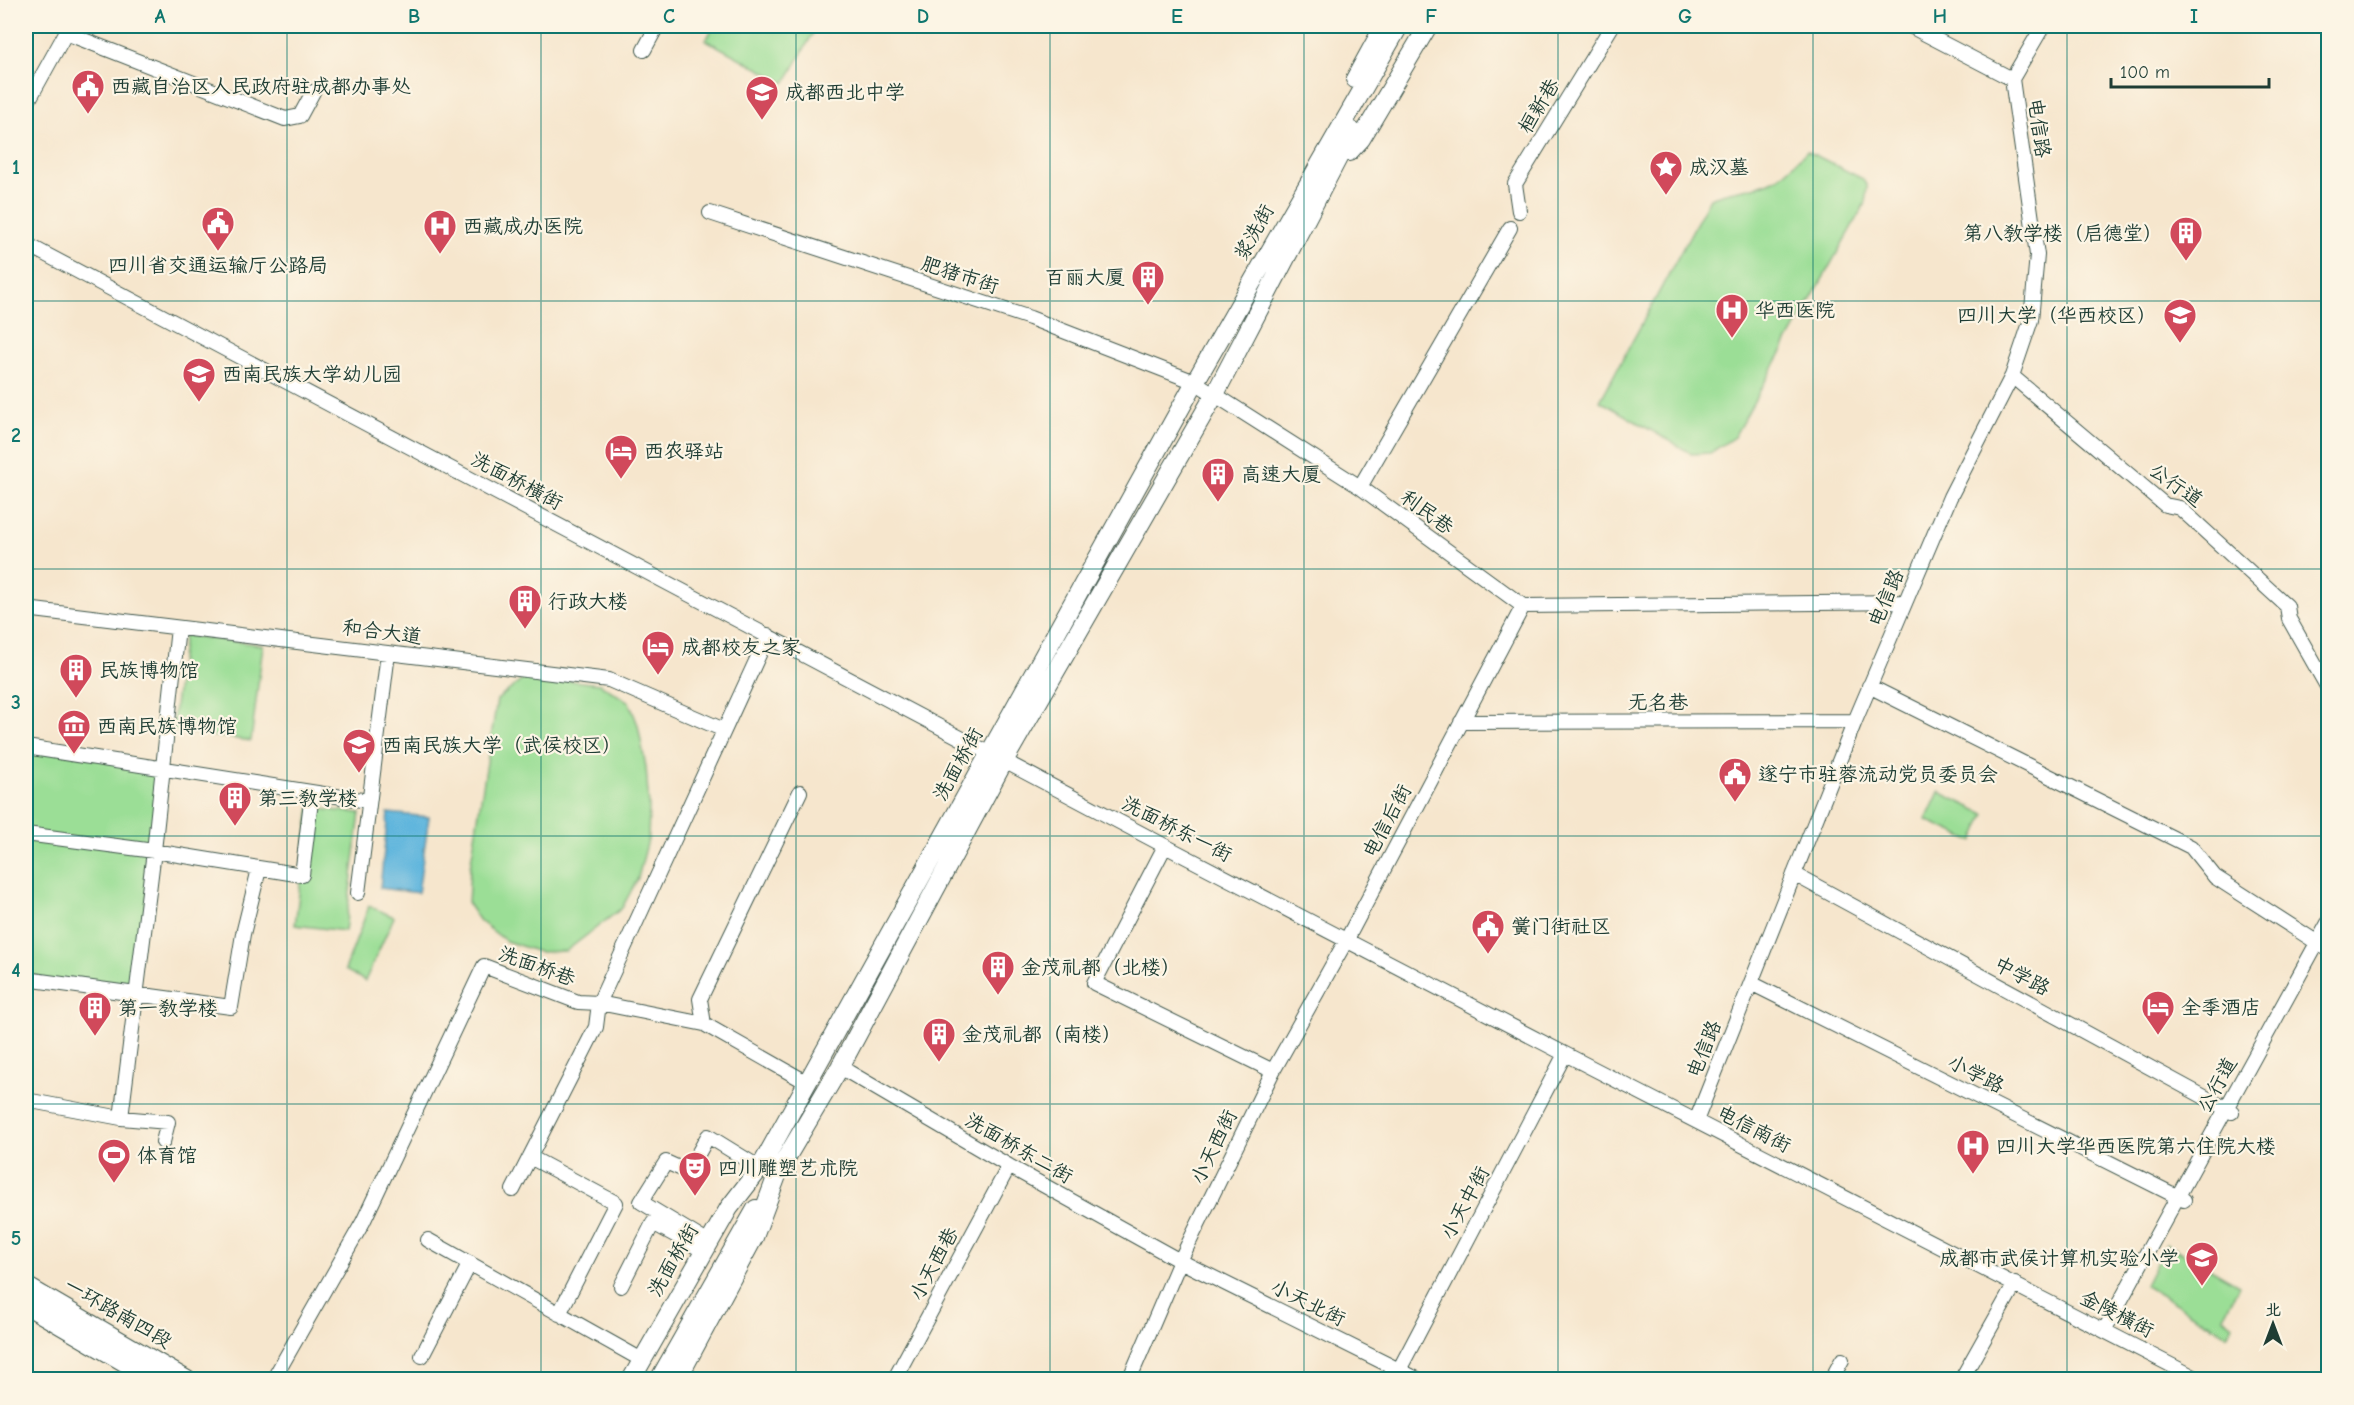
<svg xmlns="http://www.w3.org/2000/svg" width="2354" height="1405" font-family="'Comic Neue','LXGW WenKai TC',sans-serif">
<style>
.green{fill:#9bde96;stroke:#5d8e65;stroke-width:1.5}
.water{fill:#61b6dd;stroke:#407a88;stroke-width:1.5}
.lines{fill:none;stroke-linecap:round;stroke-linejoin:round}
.minor-casing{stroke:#3f564b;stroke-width:16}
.major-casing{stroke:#3f564b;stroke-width:20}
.minor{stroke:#fff;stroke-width:14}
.major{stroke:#fff;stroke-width:18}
.grid{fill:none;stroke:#0f766e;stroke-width:1.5;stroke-opacity:0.55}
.labels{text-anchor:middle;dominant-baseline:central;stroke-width:4.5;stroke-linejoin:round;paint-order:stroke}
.poi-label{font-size:20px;fill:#1f3d34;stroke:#fcf5e5;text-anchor:start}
.street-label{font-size:20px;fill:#1f3d34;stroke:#fcf5e5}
.neatline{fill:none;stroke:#0f766e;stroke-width:2}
.grid-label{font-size:20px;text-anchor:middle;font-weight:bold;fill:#0f766e}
</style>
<rect width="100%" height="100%" fill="#fcf5e5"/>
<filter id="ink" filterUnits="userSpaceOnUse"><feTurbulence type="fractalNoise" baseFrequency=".0167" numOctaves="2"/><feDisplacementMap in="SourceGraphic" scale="12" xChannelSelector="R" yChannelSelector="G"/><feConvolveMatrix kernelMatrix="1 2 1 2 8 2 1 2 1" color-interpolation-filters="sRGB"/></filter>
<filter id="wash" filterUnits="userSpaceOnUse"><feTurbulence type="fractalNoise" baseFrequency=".008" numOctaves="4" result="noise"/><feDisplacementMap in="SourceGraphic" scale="24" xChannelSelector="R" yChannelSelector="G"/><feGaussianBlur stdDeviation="1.35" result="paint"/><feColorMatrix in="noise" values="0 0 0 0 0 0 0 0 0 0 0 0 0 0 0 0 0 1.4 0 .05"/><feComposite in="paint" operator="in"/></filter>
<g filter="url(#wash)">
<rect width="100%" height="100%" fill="#f6e6cd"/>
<path class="green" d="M714,26H817L785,83L706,40Z
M1807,151L1863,179L1867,187L1865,203L1734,437L1710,453L1692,454L1600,401L1710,198C1730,189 1754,190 1774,180C1786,174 1797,160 1807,151Z
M184,635L263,645L251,741L172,730Z
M527,676L600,684L629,702L638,725L646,767L649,807L648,840L638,878L622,908L566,951L539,952L506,941L480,921L468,904L470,868L497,700Z
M26,747L163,769L134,995L26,979Z
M1939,792L1985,814L1973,841L1926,820Z
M310,808L360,813L345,931L295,925Z
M369,906L394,917L365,981L345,970Z
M2166,1244L2239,1285L2223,1317L2233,1325L2227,1335L2145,1285Z"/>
<path class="water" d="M388,813L429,817L418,893L380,888Z"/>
</g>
<g filter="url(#ink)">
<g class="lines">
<g class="minor-casing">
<path id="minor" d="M1910,26L2012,79
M66,33L285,119L300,116L313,92
M644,50L657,26
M2012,79L2043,26
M26,105L69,27
M1519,211L1515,184L1612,26
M710,213L1030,318L1195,382L1360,487L1523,606L1347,939L1273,1071L1180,1261L1129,1380
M26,244L1165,846L1565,1054L2200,1380
M2012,376L2165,505L2180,508L2287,606L2289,619L2328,688
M1360,487L1510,228
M1523,606L1905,602
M26,609L609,680L724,730
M1869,686L2191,847L2215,877L2324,947
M1461,722L1855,721
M26,747L368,801
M26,834L154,851L302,875L312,793
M1165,846L1094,983L1273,1071
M1794,874L2232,1112
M358,893L388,653
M26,979L231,1007L243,934L259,869
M1751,983L2184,1200
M704,1024L700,999L800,792
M840,1067L1009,1166L1180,1261L1419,1380
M26,1100L121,1118L168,1122L163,1142
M121,1118L154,851L178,628
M1696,1121L1855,721L1950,497L2012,376L2031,320L2037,255L2012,79
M530,1157L616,1203L559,1314
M513,1190L596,1027L599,1003L768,635
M428,1240L642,1360
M709,1243L641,1202L666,1162L688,1172L708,1136L760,1168
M621,1286L653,1223L704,1251
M2105,1329L2328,923
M422,1356L470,1263
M1399,1370L1565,1054
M273,1380L363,1222L484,966L578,1002L599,1003L704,1024L806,1082
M894,1380L1009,1166
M1831,1380L1842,1360
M1961,1380L2015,1284"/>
</g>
<g class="major-casing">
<path id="major" d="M1355,79L1384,26
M1349,152L1361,139L1428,26
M26,1286L187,1380
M26,1305L155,1380
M631,1380L729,1208L760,1168L1195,382L1399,26
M659,1380L756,1209
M677,1380L754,1237L779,1170L840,1067L1004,761L1215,394L1352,131"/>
</g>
<use href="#minor" class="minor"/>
<use href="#major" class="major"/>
</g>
</g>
<path class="grid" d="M287,26V1380M541,26V1380M796,26V1380M1050,26V1380M1304,26V1380M1558,26V1380M1813,26V1380M2067,26V1380M26,301H2328M26,569H2328M26,836H2328M26,1104H2328"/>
<defs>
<g id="civic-pin" transform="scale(1.725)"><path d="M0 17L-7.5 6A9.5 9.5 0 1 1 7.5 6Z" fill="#d1495b" stroke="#fcf5e5"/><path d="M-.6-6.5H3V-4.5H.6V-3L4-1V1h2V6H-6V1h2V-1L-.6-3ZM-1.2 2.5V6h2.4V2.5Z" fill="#fff"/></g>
<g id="school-pin" transform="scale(1.725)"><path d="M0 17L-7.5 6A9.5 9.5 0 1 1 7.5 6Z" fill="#d1495b" stroke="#fcf5e5"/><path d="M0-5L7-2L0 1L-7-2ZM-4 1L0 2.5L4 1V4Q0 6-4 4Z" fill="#fff"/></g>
<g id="sight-pin" transform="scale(1.725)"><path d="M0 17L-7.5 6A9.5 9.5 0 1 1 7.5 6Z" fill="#d1495b" stroke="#fcf5e5"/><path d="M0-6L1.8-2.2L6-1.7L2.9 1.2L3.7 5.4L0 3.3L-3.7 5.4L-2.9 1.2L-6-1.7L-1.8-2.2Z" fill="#fff"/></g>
<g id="hospital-pin" transform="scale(1.725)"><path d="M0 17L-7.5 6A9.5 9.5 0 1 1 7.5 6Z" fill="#d1495b" stroke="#fcf5e5"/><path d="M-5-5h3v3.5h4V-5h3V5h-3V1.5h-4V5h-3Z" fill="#fff"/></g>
<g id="building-pin" transform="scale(1.725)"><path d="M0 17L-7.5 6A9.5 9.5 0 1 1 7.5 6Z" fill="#d1495b" stroke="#fcf5e5"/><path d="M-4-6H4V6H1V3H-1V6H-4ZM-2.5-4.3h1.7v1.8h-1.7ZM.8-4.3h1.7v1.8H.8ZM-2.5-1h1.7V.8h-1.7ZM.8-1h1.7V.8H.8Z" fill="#fff"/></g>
<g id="university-pin" transform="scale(1.725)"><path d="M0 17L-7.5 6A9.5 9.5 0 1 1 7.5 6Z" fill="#d1495b" stroke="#fcf5e5"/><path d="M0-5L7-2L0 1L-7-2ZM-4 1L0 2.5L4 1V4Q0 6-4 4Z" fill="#fff"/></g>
<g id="hotel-pin" transform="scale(1.725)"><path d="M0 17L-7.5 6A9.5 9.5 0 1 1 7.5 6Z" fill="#d1495b" stroke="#fcf5e5"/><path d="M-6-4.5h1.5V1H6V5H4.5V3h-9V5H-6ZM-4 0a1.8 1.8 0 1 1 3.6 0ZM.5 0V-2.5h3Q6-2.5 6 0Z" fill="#fff"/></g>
<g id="museum-pin" transform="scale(1.725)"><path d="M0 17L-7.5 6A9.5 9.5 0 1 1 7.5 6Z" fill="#d1495b" stroke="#fcf5e5"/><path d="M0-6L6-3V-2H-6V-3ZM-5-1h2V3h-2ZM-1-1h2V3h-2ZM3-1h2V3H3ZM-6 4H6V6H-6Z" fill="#fff"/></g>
<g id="stadium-pin" transform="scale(1.725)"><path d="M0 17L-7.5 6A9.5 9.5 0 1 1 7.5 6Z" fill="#d1495b" stroke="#fcf5e5"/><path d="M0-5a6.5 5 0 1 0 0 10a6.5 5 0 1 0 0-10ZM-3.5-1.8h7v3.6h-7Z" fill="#fff"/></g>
<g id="theatre-pin" transform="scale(1.725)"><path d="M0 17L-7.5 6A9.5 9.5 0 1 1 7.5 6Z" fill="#d1495b" stroke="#fcf5e5"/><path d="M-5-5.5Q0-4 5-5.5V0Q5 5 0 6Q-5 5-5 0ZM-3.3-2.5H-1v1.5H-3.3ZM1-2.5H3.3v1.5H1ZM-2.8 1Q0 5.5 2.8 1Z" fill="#fff"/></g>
</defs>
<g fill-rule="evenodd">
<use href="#civic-pin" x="88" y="86"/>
<use href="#school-pin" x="762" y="92"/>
<use href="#sight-pin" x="1666" y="167"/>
<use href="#civic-pin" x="218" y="223"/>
<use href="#hospital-pin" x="440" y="226"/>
<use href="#building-pin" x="2186" y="233"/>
<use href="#building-pin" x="1148" y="277"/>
<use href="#hospital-pin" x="1732" y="310"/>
<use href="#university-pin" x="2180" y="315"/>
<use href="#school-pin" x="199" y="374"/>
<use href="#hotel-pin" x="621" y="451"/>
<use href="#building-pin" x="1218" y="474"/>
<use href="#building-pin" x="525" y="601"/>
<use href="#hotel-pin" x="658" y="647"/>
<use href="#building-pin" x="76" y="670"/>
<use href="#museum-pin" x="74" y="726"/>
<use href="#university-pin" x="359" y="745"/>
<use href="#civic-pin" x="1735" y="774"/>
<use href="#building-pin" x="235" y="798"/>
<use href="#civic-pin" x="1488" y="926"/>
<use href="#building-pin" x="998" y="967"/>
<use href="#hotel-pin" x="2158" y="1007"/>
<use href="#building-pin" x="95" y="1008"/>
<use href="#building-pin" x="939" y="1034"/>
<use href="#hospital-pin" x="1973" y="1146"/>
<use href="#stadium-pin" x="114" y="1155"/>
<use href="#theatre-pin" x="695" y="1168"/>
<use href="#school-pin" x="2202" y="1258"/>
</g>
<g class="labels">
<g class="poi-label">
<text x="111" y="86">西藏自治区人民政府驻成都办事处</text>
<text x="785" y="92">成都西北中学</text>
<text x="1689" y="167">成汉墓</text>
<text x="463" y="226">西藏成办医院</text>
<text x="2163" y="233" text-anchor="end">第八教学楼（启德堂）</text>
<text x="218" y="265" text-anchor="middle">四川省交通运输厅公路局</text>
<text x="1125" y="277" text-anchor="end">百丽大厦</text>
<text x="1755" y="310">华西医院</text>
<text x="2157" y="315" text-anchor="end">四川大学（华西校区）</text>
<text x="222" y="374">西南民族大学幼儿园</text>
<text x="644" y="451">西农驿站</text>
<text x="1241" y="474">高速大厦</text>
<text x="548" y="601">行政大楼</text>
<text x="681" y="647">成都校友之家</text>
<text x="99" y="670">民族博物馆</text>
<text x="97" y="726">西南民族博物馆</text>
<text x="382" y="745">西南民族大学（武侯校区）</text>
<text x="1758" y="774">遂宁市驻蓉流动党员委员会</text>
<text x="258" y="798">第三教学楼</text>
<text x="1511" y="926">黉门街社区</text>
<text x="1021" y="967">金茂礼都（北楼）</text>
<text x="2181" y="1007">全季酒店</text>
<text x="118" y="1008">第一教学楼</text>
<text x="962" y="1034">金茂礼都（南楼）</text>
<text x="1996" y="1146">四川大学华西医院第六住院大楼</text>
<text x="137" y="1155">体育馆</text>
<text x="718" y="1168">四川雕塑艺术院</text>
<text x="2179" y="1258" text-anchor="end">成都市武侯计算机实验小学</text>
</g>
<g class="street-label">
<text transform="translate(1539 106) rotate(-59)">桓新巷</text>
<text transform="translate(2039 128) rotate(82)">电信路</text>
<text transform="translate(1254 232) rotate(-61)">浆洗街</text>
<text transform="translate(960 275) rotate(18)">肥猪市街</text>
<text transform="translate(517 481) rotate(28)">洗面桥横街</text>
<text transform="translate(2176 485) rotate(35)">公行道</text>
<text transform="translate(1427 512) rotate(36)">利民巷</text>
<text transform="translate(1886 598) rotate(-67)">电信路</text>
<text transform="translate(382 632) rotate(7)">和合大道</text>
<text x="1658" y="702">无名巷</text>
<text transform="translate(958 764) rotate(-61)">洗面桥街</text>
<text transform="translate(1387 821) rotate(-62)">电信后街</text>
<text transform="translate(1177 829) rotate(27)">洗面桥东一街</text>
<text transform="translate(537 966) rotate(20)">洗面桥巷</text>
<text transform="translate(2022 976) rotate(28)">中学路</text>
<text transform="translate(1704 1049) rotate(-68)">电信路</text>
<text transform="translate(1976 1074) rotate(27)">小学路</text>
<text transform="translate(2217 1085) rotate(-61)">公行道</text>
<text transform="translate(1754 1129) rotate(27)">电信南街</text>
<text transform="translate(1214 1147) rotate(-64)">小天西街</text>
<text transform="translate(1019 1148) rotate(30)">洗面桥东二街</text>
<text transform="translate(1465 1203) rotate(-62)">小天中街</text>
<text transform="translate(673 1260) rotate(-60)">洗面桥街</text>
<text transform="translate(934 1264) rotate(-62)">小天西巷</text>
<text transform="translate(1308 1303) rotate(26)">小天北街</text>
<text transform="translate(118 1313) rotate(30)">一环路南四段</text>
<text transform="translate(2117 1314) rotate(27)">金陵横街</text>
</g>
</g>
<rect width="2354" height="1405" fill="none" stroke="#fcf5e5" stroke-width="66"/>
<g transform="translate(2273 1324)" stroke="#fcf5e5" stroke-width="4.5" paint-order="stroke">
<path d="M0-4.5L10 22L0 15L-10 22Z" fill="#1f3d34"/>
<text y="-9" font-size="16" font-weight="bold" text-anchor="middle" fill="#1f3d34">北</text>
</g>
<path d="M2111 78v9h158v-9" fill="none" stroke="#1f3d34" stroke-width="3"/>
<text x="2120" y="78" font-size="18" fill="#1f3d34" stroke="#fcf5e5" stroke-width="4.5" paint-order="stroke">100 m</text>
<rect x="33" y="33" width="2288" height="1339" class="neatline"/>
<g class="grid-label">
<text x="160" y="23">A</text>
<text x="414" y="23">B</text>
<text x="669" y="23">C</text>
<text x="923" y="23">D</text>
<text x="1177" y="23">E</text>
<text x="1431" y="23">F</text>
<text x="1685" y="23">G</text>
<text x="1940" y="23">H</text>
<text x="2194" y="23">I</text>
<text x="16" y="174">1</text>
<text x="16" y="442">2</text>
<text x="16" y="709">3</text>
<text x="16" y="977">4</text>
<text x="16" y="1245">5</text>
</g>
</svg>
